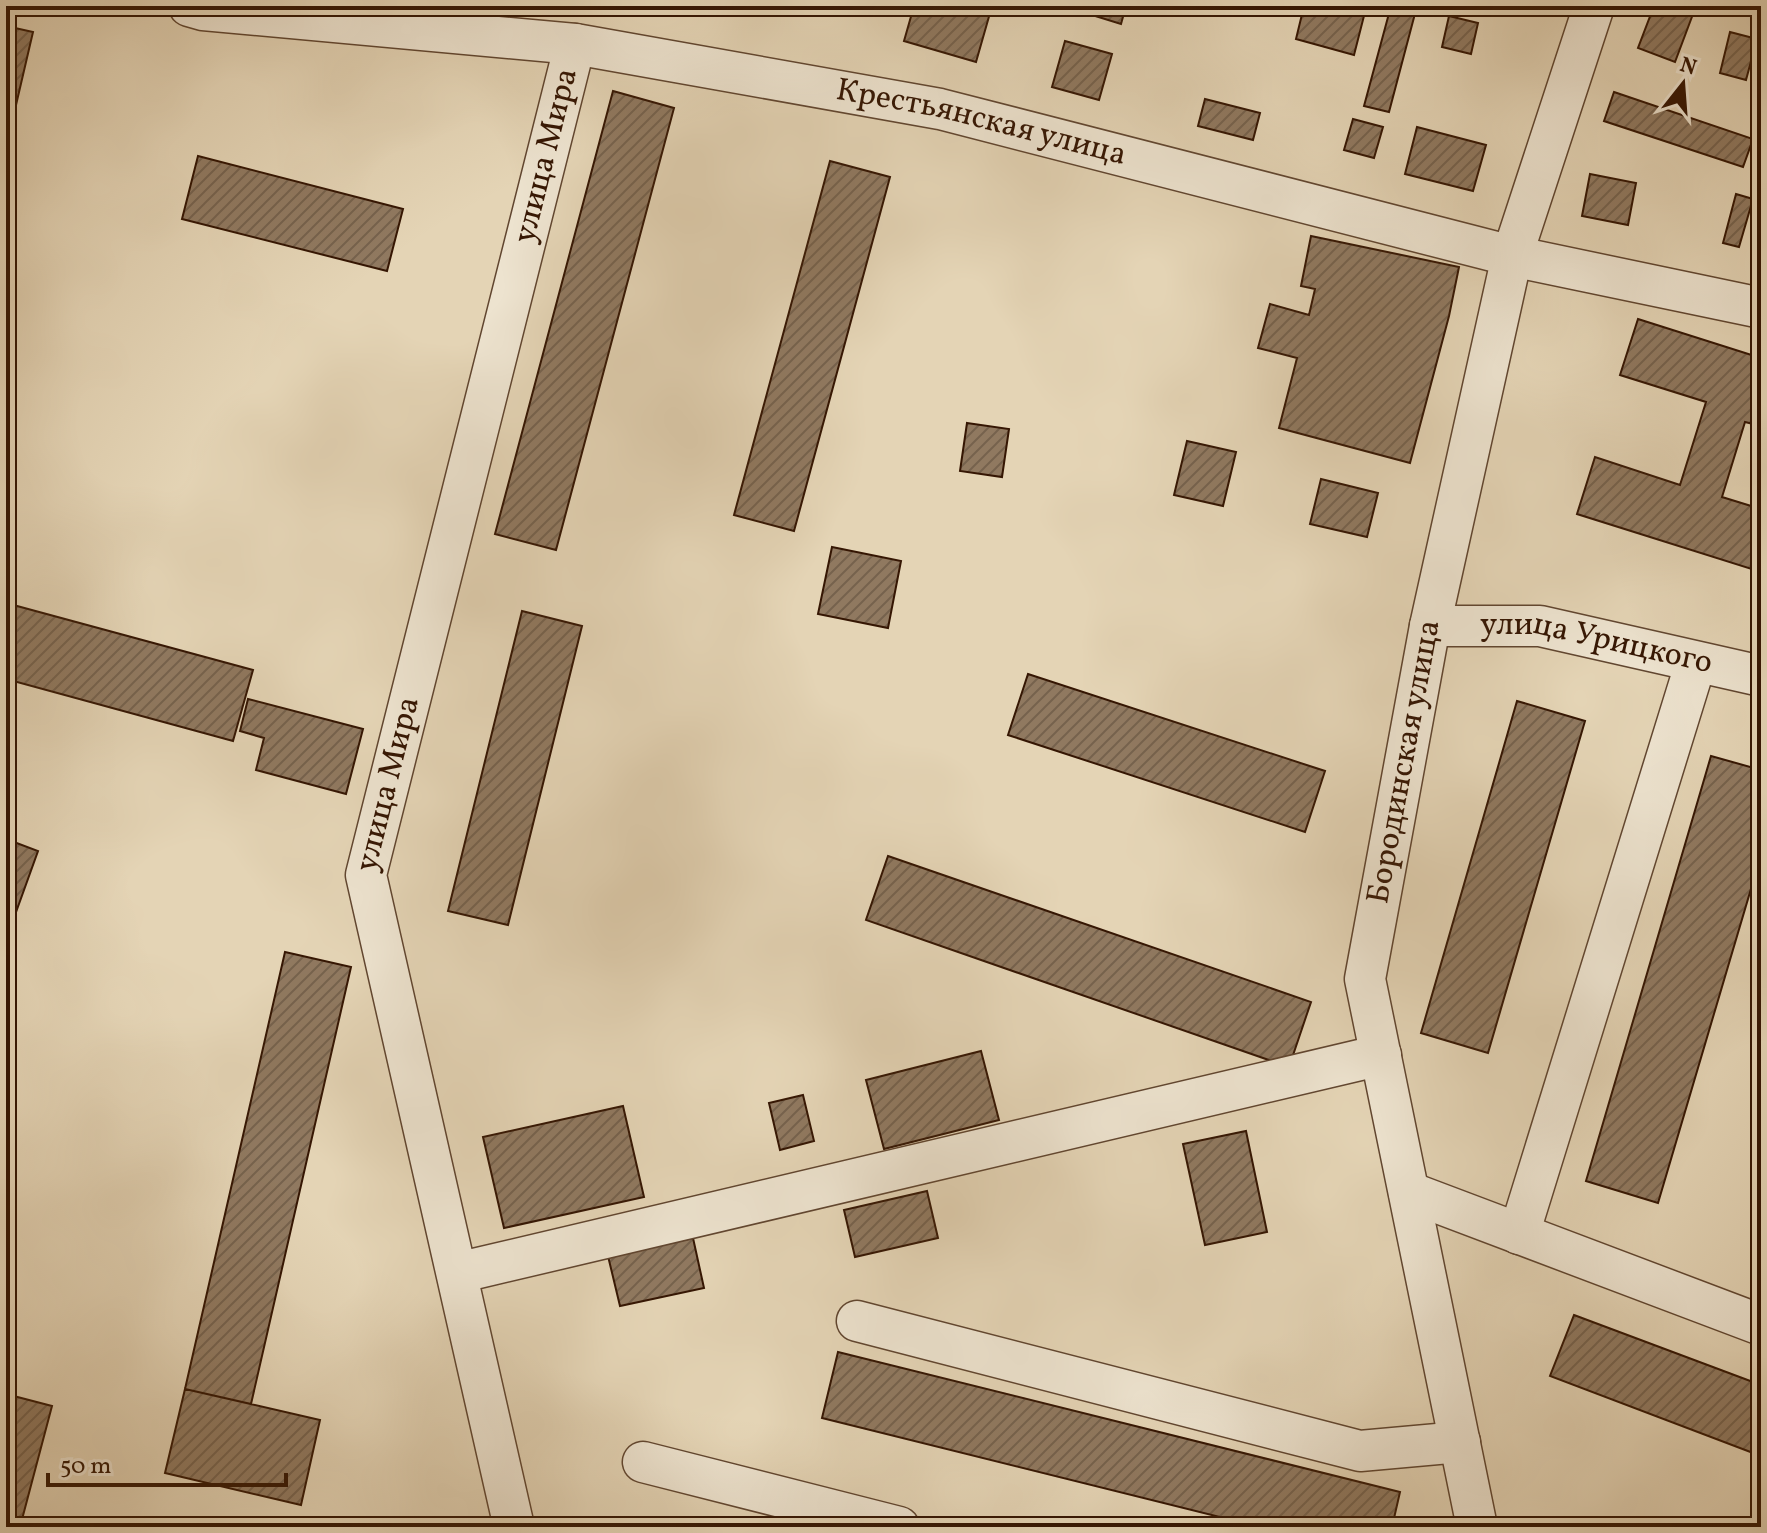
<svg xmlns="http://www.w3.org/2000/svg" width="1767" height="1533" font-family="Vollkorn,serif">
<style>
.building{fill:url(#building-hatch);stroke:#351603;stroke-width:2}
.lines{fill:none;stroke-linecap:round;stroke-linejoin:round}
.minor-casing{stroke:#614630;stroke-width:43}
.minor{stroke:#ede3cf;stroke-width:40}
.labels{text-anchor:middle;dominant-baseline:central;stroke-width:8;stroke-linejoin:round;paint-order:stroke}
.street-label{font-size:32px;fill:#351603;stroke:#ede3cf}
</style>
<defs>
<pattern id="building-hatch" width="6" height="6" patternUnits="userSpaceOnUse" patternTransform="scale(2)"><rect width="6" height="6" fill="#907960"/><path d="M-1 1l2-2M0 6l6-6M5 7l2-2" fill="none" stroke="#76624d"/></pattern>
</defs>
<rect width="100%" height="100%" fill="#e4d4b5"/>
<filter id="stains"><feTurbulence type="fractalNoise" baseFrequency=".0025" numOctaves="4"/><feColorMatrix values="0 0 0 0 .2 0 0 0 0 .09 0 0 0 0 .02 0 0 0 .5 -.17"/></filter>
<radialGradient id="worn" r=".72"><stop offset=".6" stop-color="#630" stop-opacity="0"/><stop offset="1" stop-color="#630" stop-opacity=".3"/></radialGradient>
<path class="building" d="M914,6H992L976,62L904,41Z
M1077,6H1126L1121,24L1076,10Z
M1304,6L1366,8L1354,55L1296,39Z
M1391,6H1417L1389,112L1364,106Z
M1654,6H1696L1675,62L1638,48Z
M1449,16L1478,23L1471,54L1442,47Z
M6,26L33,32L6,148Z
M1730,32L1757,39L1746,80L1720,73Z
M1065,41L1112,54L1099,100L1052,87Z
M613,91L674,108L556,550L495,534Z
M1614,92L1753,139L1743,167L1604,121Z
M1205,99L1260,113L1253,140L1198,126Z
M1353,119L1383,127L1374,158L1344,150Z
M1417,127L1486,145L1473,191L1405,174Z
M198,156L403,209L387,271L182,219Z
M830,161L890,177L794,531L734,515Z
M1590,174L1636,183L1628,225L1582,216Z
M1736,194L1753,199L1739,247L1723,243Z
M1311,236L1459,267L1449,316L1410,463L1279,428L1297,358L1258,348L1270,304L1309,315L1315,289L1301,286Z
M1638,319L1761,358V426L1745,422L1722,497L1761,509V572L1577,514L1595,457L1680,485L1706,402L1620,375Z
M967,423L1009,429L1002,477L960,471Z
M1187,441L1236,452L1223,506L1174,495Z
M1321,479L1378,493L1367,537L1310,524Z
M832,547L901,561L888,628L818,614Z
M6,603L253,670L233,741L6,679Z
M522,611L582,626L508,925L448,911Z
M1028,674L1325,771L1305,832L1008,735Z
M248,699L363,729L346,794L256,770L264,738L240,731Z
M1517,701L1585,721L1488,1053L1421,1033Z
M1711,756L1761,770V855L1658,1203L1586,1181Z
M6,839L38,851L6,940Z
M888,856L1311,1002L1289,1067L866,920Z
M285,952L351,967L251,1404L185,1389Z
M981,1051L999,1120L884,1149L866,1080Z
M803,1095L814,1141L780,1150L769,1103Z
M623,1106L644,1197L504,1228L483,1137Z
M1246,1131L1267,1232L1205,1245L1183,1144Z
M927,1191L938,1238L855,1257L844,1210Z
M693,1238L704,1288L620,1306L608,1256Z
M1574,1315L1761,1385V1456L1550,1376Z
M838,1352L1400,1492L1392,1527H1260L822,1418Z
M185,1389L320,1420L301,1505L165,1473Z
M6,1394L52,1406L20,1527H6Z
M592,1519L625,1527H590Z"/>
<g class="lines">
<g class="minor-casing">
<g id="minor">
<path id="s1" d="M189,6L203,10L575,44L940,109L1512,256L1761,308"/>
<path id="s2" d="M1430,626H1540L1761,676"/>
<path d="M1409,1192L1761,1325"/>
<path d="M1519,1234L1696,662"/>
<path d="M457,1273L1381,1055"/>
<path d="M857,1321L1360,1451L1460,1442"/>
<path d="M643,1462L899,1527"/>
<path id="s3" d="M514,1527L366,875L575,44"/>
<path id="s4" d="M1477,1527L1365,979L1430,626L1512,256L1594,6"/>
</g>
</g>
<use href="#minor" class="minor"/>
</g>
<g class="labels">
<g class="street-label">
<text stroke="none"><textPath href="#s1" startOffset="802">Крестьянская улица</textPath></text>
<text stroke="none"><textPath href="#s3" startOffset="1410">улица Мира</textPath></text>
<text stroke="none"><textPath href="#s2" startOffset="168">улица Урицкого</textPath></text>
<text stroke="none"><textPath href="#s4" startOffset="780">Бородинская улица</textPath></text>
<text stroke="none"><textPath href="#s3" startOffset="762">улица Мира</textPath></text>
</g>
</g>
<rect width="1767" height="1533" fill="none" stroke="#e4d4b5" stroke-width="32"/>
<rect x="8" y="8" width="1751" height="1517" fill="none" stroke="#351603" stroke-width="4"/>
<rect x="16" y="16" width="1735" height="1501" fill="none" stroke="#351603" stroke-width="2"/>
<g transform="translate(1683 84) rotate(17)" stroke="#ede3cf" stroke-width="6" paint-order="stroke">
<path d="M0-6L14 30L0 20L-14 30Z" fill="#351603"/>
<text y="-12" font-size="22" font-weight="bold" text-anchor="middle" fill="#351603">N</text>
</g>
<path d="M48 1473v12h238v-12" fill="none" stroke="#351603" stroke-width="4"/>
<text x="60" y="1473" font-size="24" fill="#351603" stroke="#ede3cf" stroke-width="6" paint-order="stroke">50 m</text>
<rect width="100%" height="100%" filter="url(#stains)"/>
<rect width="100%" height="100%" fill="url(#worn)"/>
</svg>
